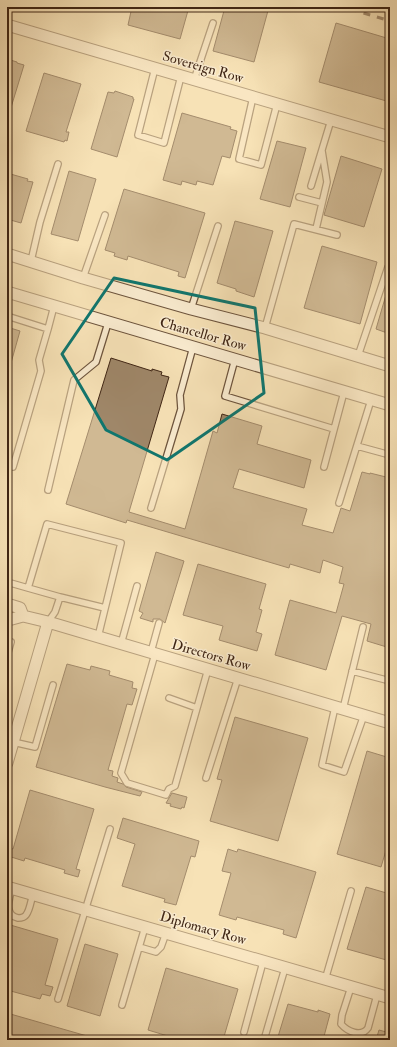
<svg xmlns="http://www.w3.org/2000/svg" width="397" height="1047" font-family="'IM FELL Double Pica',serif">
<style>
.building{fill:#9f8769;stroke:#3f2514}
.lines{fill:none;stroke-linecap:round;stroke-linejoin:round}
.lane-casing{stroke:#6d543d;stroke-width:8}
.street-casing{stroke:#6d543d;stroke-width:13}
.lane{stroke:#faecd0;stroke-width:5.5}
.street{stroke:#faecd0;stroke-width:11}
.rail{stroke:#3f2514;stroke-width:3;stroke-dasharray:7 7;stroke-linecap:butt}
.marked{fill:none;stroke:#0f766e;stroke-width:3;stroke-linejoin:round}
.labels{text-anchor:middle;dominant-baseline:central;stroke-width:3;stroke-linejoin:round;paint-order:stroke}
.street-label{font-size:14px;fill:#3f2514;stroke:#faecd0}
</style>
<rect width="100%" height="100%" fill="#f7e2b7"/>
<filter id="stains"><feTurbulence type="fractalNoise" baseFrequency=".005" numOctaves="4"/><feColorMatrix values="0 0 0 0 .2 0 0 0 0 .09 0 0 0 0 .02 0 0 0 .5 -.17"/></filter>
<radialGradient id="worn" r=".72"><stop offset=".6" stop-color="#630" stop-opacity="0"/><stop offset="1" stop-color="#630" stop-opacity=".3"/></radialGradient>
<path class="building" d="M132,7H189L180,39L128,25Z
M225,7H269L254,62L213,51Z
M336,23L390,39V102L319,82Z
M7,59L17,62V63L24,65L9,114H7Z
M44,73L81,84L66,132H69L67,141L65,140L64,142L26,131Z
M115,91L133,97V99H134L117,157L91,149L108,92L114,93Z
M182,113L231,127L230,129L237,131L230,158L222,156L213,185L197,181L196,185L182,181L181,185L163,180Z
M277,141L306,148L290,207L260,199Z
M341,156L382,169L364,227L324,215Z
M69,171L96,179L78,241L51,234Z
M7,173L28,179L27,181L33,182L21,223L7,219Z
M124,189L205,213L185,278L178,276L179,272L128,256L127,260L114,256L115,253L105,250Z
M235,221L273,231L254,297L236,291V289L217,283Z
M322,246L377,262L360,324L304,308Z
M388,288L390,289V334L376,329Z
M7,327L20,331L9,370L7,369Z
M111,358L152,371V369L162,372L161,375L169,377L129,512L185,529L213,431L217,433L222,414L262,426L257,444L311,460L304,488L239,469L233,488L307,509L302,525L333,533L341,508L350,511L362,472L370,474V473L390,478V648L367,641L371,624L342,616L326,670L275,655L290,600L336,613L344,584L339,583L343,567L323,560L320,573L290,564L289,568L127,520L126,523L66,504Z
M156,552L184,561L165,623L160,619H153V622L140,618L143,613L139,611Z
M198,564L266,584L259,609L262,610L256,632L262,634L257,651L219,640L223,626L183,615Z
M67,664L90,670L91,666L110,671L109,675L133,682L132,688L137,689L132,705L127,704L108,770L113,771L112,776L118,778L117,782L123,784L126,787L142,792L140,796L105,787L36,767Z
M235,717L308,738L278,841L210,821L222,780L217,779Z
M367,751L390,758V837L381,867L337,854Z
M30,790L94,809L76,869L80,870L78,877L64,873L65,870L25,858L24,861L8,856L10,848L13,849Z
M172,793L187,797L184,808L182,807L181,809L170,806L171,804L166,803Z
M123,818L199,841L195,857L191,856L176,905L164,902L165,899L122,886L135,844L117,838Z
M228,849L237,852L238,849L316,872L296,938L283,934L284,930L237,917L236,920L219,915L231,873L222,871Z
M366,887L390,894V961L347,949Z
M7,924L58,939L45,985L53,987L50,996L42,994L40,999L7,990Z
M85,944L118,954L100,1016L67,1006Z
M166,968L238,989L223,1040H181L148,1030Z
M288,1004L318,1012V1010L330,1014L323,1040H277Z
M7,1013L94,1038V1040H7Z
M379,1030L390,1033V1040H376Z"/>
<g class="lines">
<g class="lane-casing">
<path id="lane" d="M155,68L138,135L164,143L181,76
M194,80L213,23
M253,97L239,159L261,165L277,104
M311,186L331,120
M299,197L322,203
M316,229L327,182L322,151
M31,261L40,222L58,164
M83,278L105,215
M191,309L218,226
M7,316L48,329L54,306
M265,328L294,224L337,235
M358,356L388,267L390,268
M235,359L225,396L334,429
M357,446L390,455
M13,467L41,371L39,360L48,329
M324,467L344,392
M48,490L74,380L96,362L108,323
M339,503L371,400
M151,508L181,409L180,395L193,347
M7,582L28,588
M60,597L105,608
M48,622L55,612L60,597L28,588L47,524L121,543L98,637
M7,641L11,642L7,656
M121,644L137,586
M151,652L159,623
M155,654L121,773L127,783L166,795L169,789L175,786L208,669
M352,671L390,681
M169,698L197,708
M335,707L322,765L344,772L364,715
M343,709L363,627
M13,742L35,747L53,685
M206,778L238,678
M12,888C10,897 3,915 18,918C20,918 24,918 26,915C30,910 31,900 33,894
M139,947L156,952L161,947L166,933
M325,980L351,891
M351,987L342,1015L341,1024C347,1031 361,1038 368,1028L377,995
M58,999L110,829
M122,1005L145,927
M244,1032L263,962
M264,1040L285,968"/>
</g>
<g class="street-casing">
<path id="street" d="M7,25L390,137
M7,254L83,278L191,309L265,328L390,366
M7,292L390,405
M7,604L20,608L23,616
M7,617L12,619L23,616L48,622L390,723
M7,763L48,622
M7,887L390,998"/>
</g>
<use href="#lane" class="lane"/>
<use href="#street" class="street"/>
<path class="rail" d="M351,7L357,11L390,21"/>
</g>
<path d="M0 0H397V1047H0ZM114,278L255,308L264,393L167,460L106,430L62,354Z" fill="#f7e2b7" fill-opacity=".55" fill-rule="evenodd"/>
<path class="marked" d="M114,278L255,308L264,393L167,460L106,430L62,354Z"/>
<g class="labels">
<g class="street-label">
<text transform="translate(203 67) rotate(16)">Sovereign Row</text>
<text transform="translate(203 334) rotate(16)">Chancellor Row</text>
<text transform="translate(211 655) rotate(16)">Directors Row</text>
<text transform="translate(203 928) rotate(16)">Diplomacy Row</text>
</g>
</g>
<rect width="397" height="1047" fill="none" stroke="#f7e2b7" stroke-width="24"/>
<rect x="8" y="8" width="381" height="1031" fill="none" stroke="#3f2514" stroke-width="2"/>
<rect x="12" y="12" width="373" height="1023" fill="none" stroke="#3f2514"/>
<rect width="100%" height="100%" filter="url(#stains)"/>
<rect width="100%" height="100%" fill="url(#worn)"/>
</svg>
